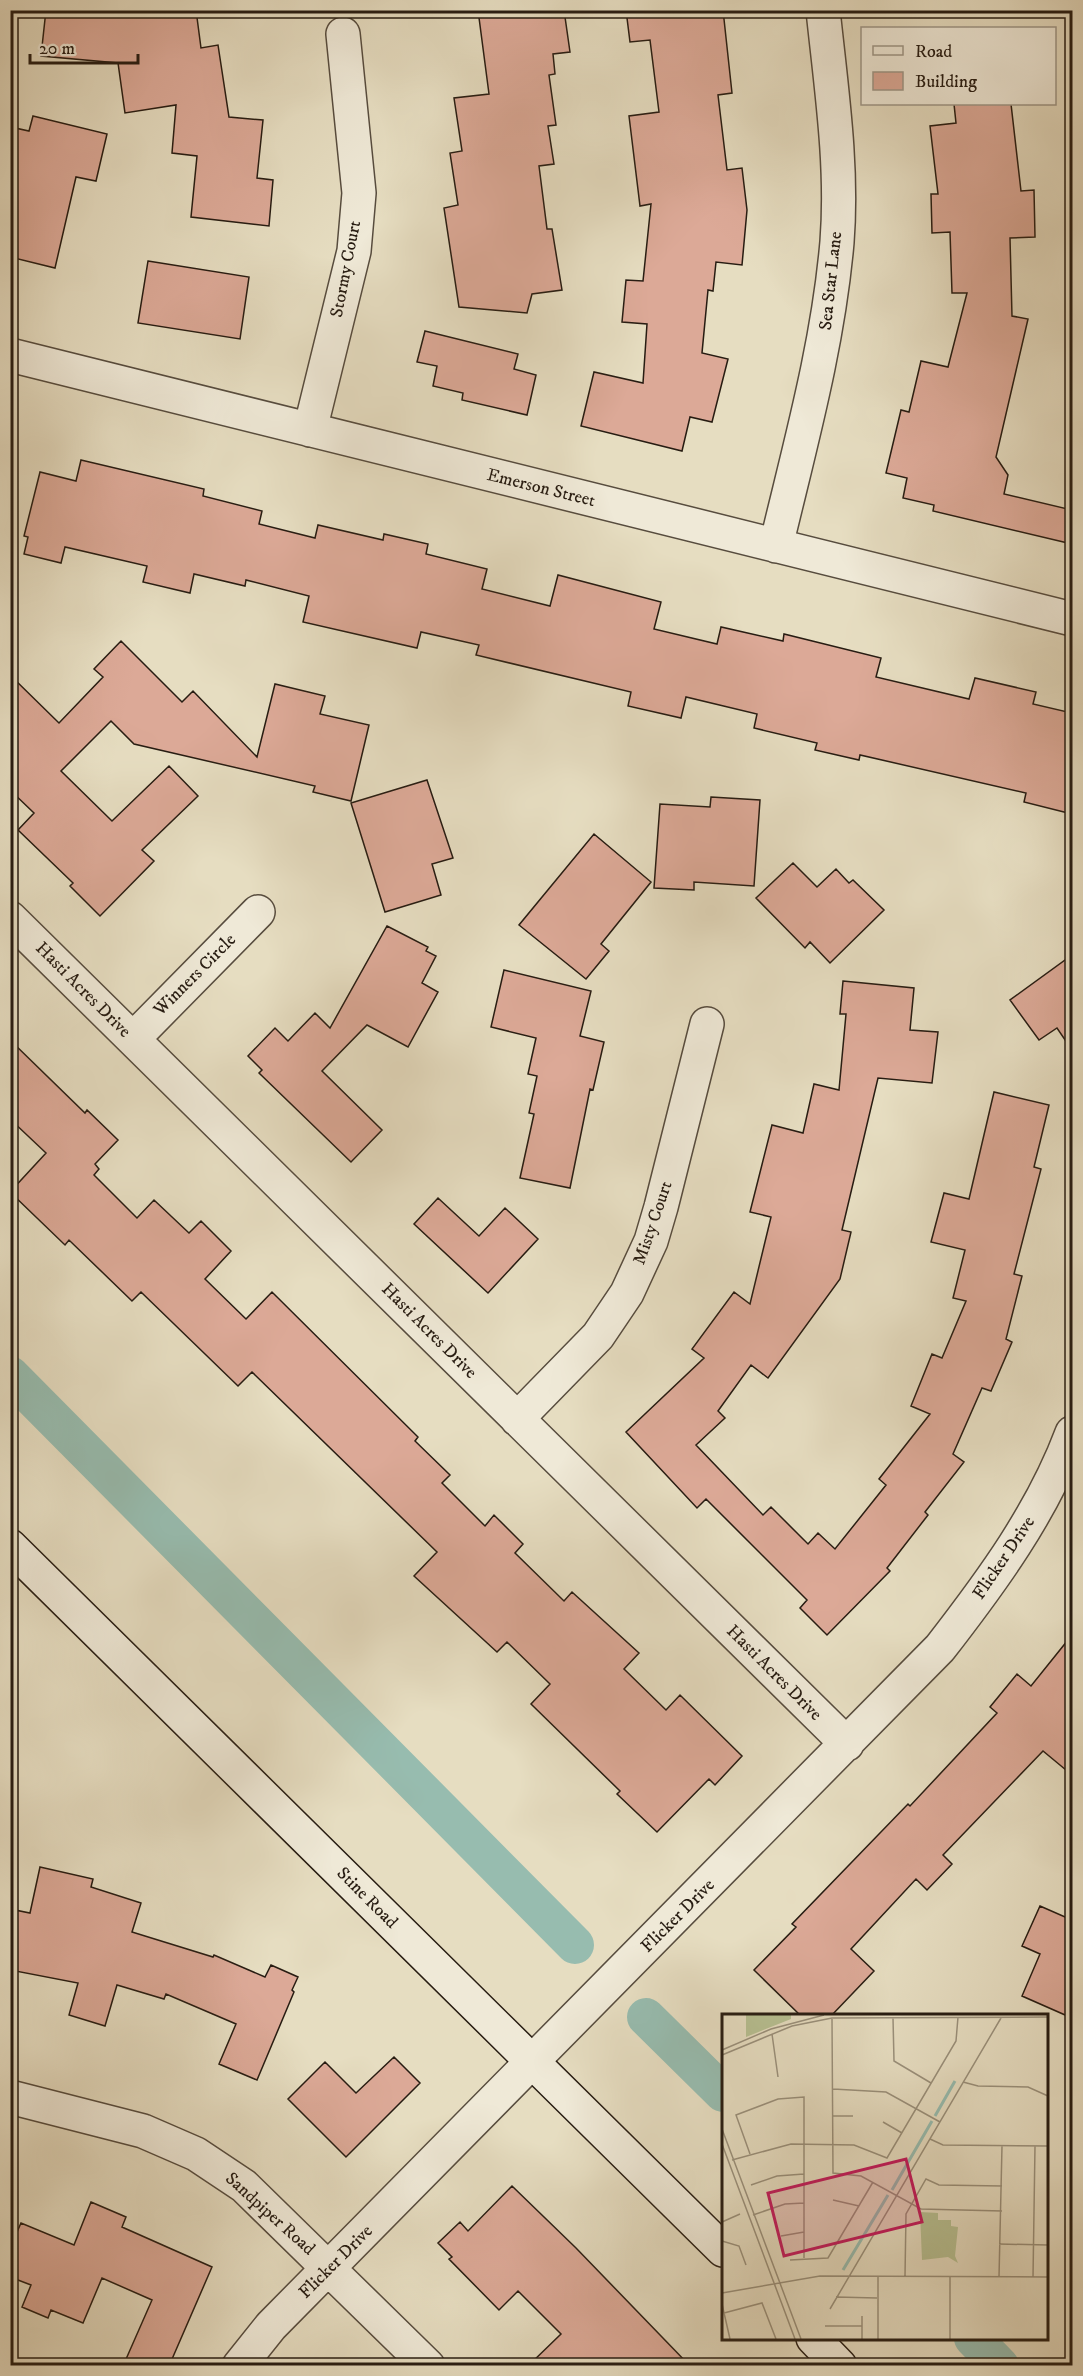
<svg xmlns="http://www.w3.org/2000/svg" width="1083" height="2376" font-family="'IM FELL DW Pica',serif">
<style>
.lines{fill:none;stroke-linecap:round;stroke-linejoin:round}
.canal{stroke:#97bcaf;stroke-width:38}
.building{fill:#dca997;stroke:#271c12;stroke-width:1.5}
.street-casing{stroke:#574c3e;stroke-width:36}
.secondary-casing{stroke:#271c12;stroke-width:36}
.street{stroke:#efe9d7;stroke-width:33}
.secondary{stroke:#efe9d7;stroke-width:33}
.labels{text-anchor:middle;dominant-baseline:central;stroke-width:6;stroke-linejoin:round;paint-order:stroke}
.street-label{font-size:18px;fill:#271c12;stroke:#efe9d7}
.inset-river{fill:none;stroke:#97bcaf;stroke-width:3}
.inset-road{fill:none;stroke:#9a907b;stroke-width:1.5}
.view{fill:#c2185b;fill-opacity:0.15;stroke:#c2185b;stroke-width:3}
.inset-edge{fill:none;stroke:#271c12;stroke-width:3}
</style>
<rect width="100%" height="100%" fill="#e6ddc1"/>
<filter id="stains"><feTurbulence type="fractalNoise" baseFrequency=".00333" numOctaves="4"/><feColorMatrix values="0 0 0 0 .2 0 0 0 0 .09 0 0 0 0 .02 0 0 0 .5 -.17"/></filter>
<radialGradient id="worn" r=".72"><stop offset=".6" stop-color="#630" stop-opacity="0"/><stop offset="1" stop-color="#630" stop-opacity=".3"/></radialGradient>
<g class="lines">
<path class="canal" d="M10,1375L575,1945
M646,2017L723,2093
M973,2338L1000,2366"/>
</g>
<path class="building" d="M46,10H196L201,48L218,45L229,117L263,120L257,178L273,180L269,226L191,217L197,156L172,153L176,105L125,113L118,63L41,56Z
M478,10H564L570,52L553,54L555,74L549,75L556,125L548,126L554,164L539,166L547,229H552L562,290L532,294L527,313L459,307L444,208L458,205L450,153L462,151L454,98L489,94Z
M626,10H723L732,93L718,95L727,170L742,168L747,210L742,265L716,262L713,291L708,290L702,353L728,359L712,422L690,417L682,451L581,426L594,372L643,383L647,324L622,322L626,280L643,281L651,204L640,206L629,116L659,112L650,40L630,42Z
M954,104H1011L1021,191L1034,190L1035,237L1010,238L1012,316L1028,319L996,457L1008,475L1004,494L1072,510V544L933,511L934,505L903,498L907,478L886,473L901,410L909,412L921,361L948,367L967,293H952L950,232L932,233L931,194H938L930,126L956,123Z
M33,116L107,134L96,181L76,177L55,268L10,257V145L15,128L29,131Z
M148,261L249,277L240,339L138,323Z
M425,331L518,354L514,369L536,375L527,415L462,400L463,393L433,386L437,366L417,362Z
M81,460L204,489L203,496L262,511L259,524L315,538L318,525L383,540L384,534L428,544L426,554L487,569L482,589L550,606L558,575L661,602L654,629L717,644L721,627L783,641L784,634L881,658L876,677L969,699L975,678L1036,692L1033,704L1072,713V814L1024,802L1026,793L860,755L859,760L815,750L817,743L754,728L757,714L686,697L681,718L628,706L631,692L476,655L479,645L421,632L417,648L303,622L309,596L246,580L245,586L194,574L190,593L143,582L147,566L65,547L61,563L24,554L28,537L24,536L40,472L76,481Z
M121,641L182,702L193,691L257,757L275,684L325,696L320,714L369,725L351,801L313,792L315,786L134,744L111,721L61,771L112,821L169,766L198,796L142,850L154,861L100,916L70,886L73,883L18,830L34,813L10,790V675L59,723L103,677L94,669Z
M427,780L453,858L432,864L441,895L385,912L351,803Z
M711,797L760,800L754,886L694,882V890L654,888L660,804L710,807Z
M594,834L651,882L601,944L609,951L586,979L519,925Z
M793,863L817,887L836,869L849,883L853,880L884,910L830,963L810,942L805,948L756,898Z
M387,926L428,947L426,951L436,956L422,983L438,992L408,1047L367,1025L322,1071L382,1130L351,1162L259,1073L262,1070L248,1056L275,1028L288,1041L315,1013L330,1028Z
M1072,955V1050L1057,1028L1039,1040L1010,1000Z
M504,970L591,991L580,1036L604,1042L593,1090L590,1089L570,1188L520,1178L534,1114L529,1113L537,1076L528,1074L536,1038L491,1027Z
M843,981L914,988L910,1030L938,1032L932,1083L878,1078L842,1230L851,1232L840,1279L768,1378L751,1365L718,1411L725,1418L696,1445L763,1515L771,1507L808,1544L818,1533L835,1549L886,1485L879,1479L930,1414L911,1406L932,1354L942,1358L966,1301L953,1298L965,1250L931,1242L944,1193L969,1199L994,1092L1049,1105L1034,1167L1041,1169L1014,1274L1022,1276L1006,1339L1012,1342L991,1391L982,1388L953,1454L964,1462L925,1512L928,1515L887,1568L890,1571L827,1635L800,1608L807,1600L706,1499L697,1508L626,1432L704,1358L692,1349L734,1292L750,1304L771,1217L750,1212L772,1125L803,1133L814,1084L839,1090L846,1014H840Z
M10,1040L85,1113L87,1110L118,1140L95,1164L99,1169L94,1175L137,1218L154,1200L189,1233L201,1221L231,1251L205,1279L246,1319L272,1292L418,1437L415,1441L450,1475L442,1483L485,1526L494,1515L523,1544L515,1553L564,1601L572,1592L639,1653L624,1669L666,1710L680,1695L742,1756L715,1785L709,1779L657,1832L617,1794L620,1791L531,1704L550,1684L507,1642L497,1652L414,1576L437,1552L252,1372L238,1386L141,1292L132,1301L69,1240L65,1245L10,1192L46,1153L10,1119Z
M438,1198L479,1236L505,1208L538,1239L488,1293L414,1224Z
M1072,1635V1775L1043,1751L943,1855L952,1864L927,1890L916,1879L851,1949L874,1971L831,2016H801L754,1970L796,1927L792,1924L908,1804L910,1806L997,1713L990,1707L1017,1674L1031,1686Z
M40,1867L93,1879L91,1887L141,1903L132,1932L213,1957L214,1955L265,1977L271,1965L298,1977L292,1990L294,1992L257,2080L219,2064L236,2024L166,1994L164,1999L117,1985L105,2026L69,2015L78,1983L10,1970V1909L30,1913Z
M1040,1906L1072,1920V2018L1022,1996L1040,1954L1022,1946Z
M394,2057L420,2083L346,2157L288,2099L325,2062L356,2093Z
M512,2186L576,2248L690,2366H528L561,2334L518,2291L499,2310L449,2259L452,2257L438,2243L460,2222L468,2231Z
M91,2202L126,2217L122,2227L212,2267L169,2366H123L152,2300L102,2278L83,2323L51,2310L48,2318L22,2307L31,2285L10,2277V2248L21,2223L74,2245Z"/>
<g class="lines">
<g class="street-casing">
<path id="street" d="M10,355L1072,619
M310,430L354,251L359,193L343,34
M776,546C800,445 828,346 837,242C843,165 831,87 823,10
M10,918L847,1744
M133,1039L258,912
M517,1419L598,1336L627,1293L651,1241L661,1207L707,1024
M10,2097L143,2131L196,2154L244,2186L428,2366
M239,2366L271,2326L940,1648C992,1581 1042,1513 1072,1433"/>
</g>
<g class="secondary-casing">
<path id="secondary" d="M10,1546L723,2250
M813,2338L840,2366"/>
</g>
<use href="#street" class="street"/>
<use href="#secondary" class="secondary"/>
</g>
<g class="labels">
<g class="street-label">
<text transform="translate(346 269) rotate(-79)">Stormy Court</text>
<text transform="translate(831 281) rotate(-84)">Sea Star Lane</text>
<text transform="translate(541 488) rotate(14)">Emerson Street</text>
<text transform="translate(195 975) rotate(-45)">Winners Circle</text>
<text transform="translate(83 990) rotate(45)">Hasti Acres Drive</text>
<text transform="translate(653 1223) rotate(-71)">Misty Court</text>
<text transform="translate(429 1331) rotate(45)">Hasti Acres Drive</text>
<text transform="translate(1004 1558) rotate(-56)">Flicker Drive</text>
<text transform="translate(774 1673) rotate(45)">Hasti Acres Drive</text>
<text transform="translate(367 1898) rotate(45)">Stine Road</text>
<text transform="translate(678 1916) rotate(-45)">Flicker Drive</text>
<text transform="translate(270 2214) rotate(42)">Sandpiper Road</text>
<text transform="translate(336 2262) rotate(-45)">Flicker Drive</text>
</g>
</g>
<g transform="translate(722 2014)">
<rect width="326" height="326" fill="#e6ddc1"/>
<path d="M24,1H69V5L24,23ZM198,198L216,199V206H229V212L236,213L233,242L236,249L226,243L200,246Z" fill="#b7c092"/>
<path class="inset-river" d="M213,102L233,67M170,176L210,107M121,256L166,181"/>
<path class="inset-road" d="M171,4L172,47L209,69M110,5L111,159L139,162L199,195L280,197M50,20L56,63M0,36L49,15L102,1M0,41L70,12L110,4L326,3M241,68L256,72L306,73L326,82M111,75L164,78L218,108M111,102H131M161,108L180,119M0,115L79,325M208,125L221,131L326,132M0,130L73,325M28,140L14,101L56,85L82,83V244M10,146L69,130L132,131L165,144L234,27L236,3M29,171L55,162L82,160M111,186L137,192M31,201L63,190L82,189M0,208L18,200M59,222L82,218M0,227L17,232L24,251M277,230L326,231M68,246L106,244L151,168M156,262V325M183,262L184,200L204,165L217,171L280,172M228,262V325M277,263L280,132M311,263L313,132M0,279L98,262L326,263M114,283L155,284M0,290L8,325M108,295L279,4M2,299L40,289L54,325M103,312H140M140,325V302"/>
<path class="view" d="M184,145L200,208L62,242L46,179Z"/>
<rect width="326" height="326" class="inset-edge"/>
</g>
<rect width="1083" height="2376" fill="none" stroke="#e6ddc1" stroke-width="36"/>
<rect x="12" y="12" width="1059" height="2352" fill="none" stroke="#271c12" stroke-width="3"/>
<rect x="18" y="18" width="1047" height="2340" fill="none" stroke="#271c12" stroke-width="1.5"/>
<rect x="861" y="27" width="195" height="78" fill="#efe9d7" stroke="#9f9788" stroke-width="1.5"/>
<rect x="873" y="46" width="30" height="9" fill="#efe9d7" stroke="#9f9788" stroke-width="1.5"/>
<text x="915" y="57" font-size="18" fill="#271c12">Road</text>
<rect x="873" y="72" width="30" height="18" fill="#dca997" stroke="#9f9788" stroke-width="1.5"/>
<text x="915" y="87" font-size="18" fill="#271c12">Building</text>
<path d="M30 54v9h108v-9" fill="none" stroke="#271c12" stroke-width="3"/>
<text x="39" y="54" font-size="18" fill="#271c12" stroke="#efe9d7" stroke-width="4.5" paint-order="stroke">20 m</text>
<rect width="100%" height="100%" filter="url(#stains)"/>
<rect width="100%" height="100%" fill="url(#worn)"/>
</svg>
